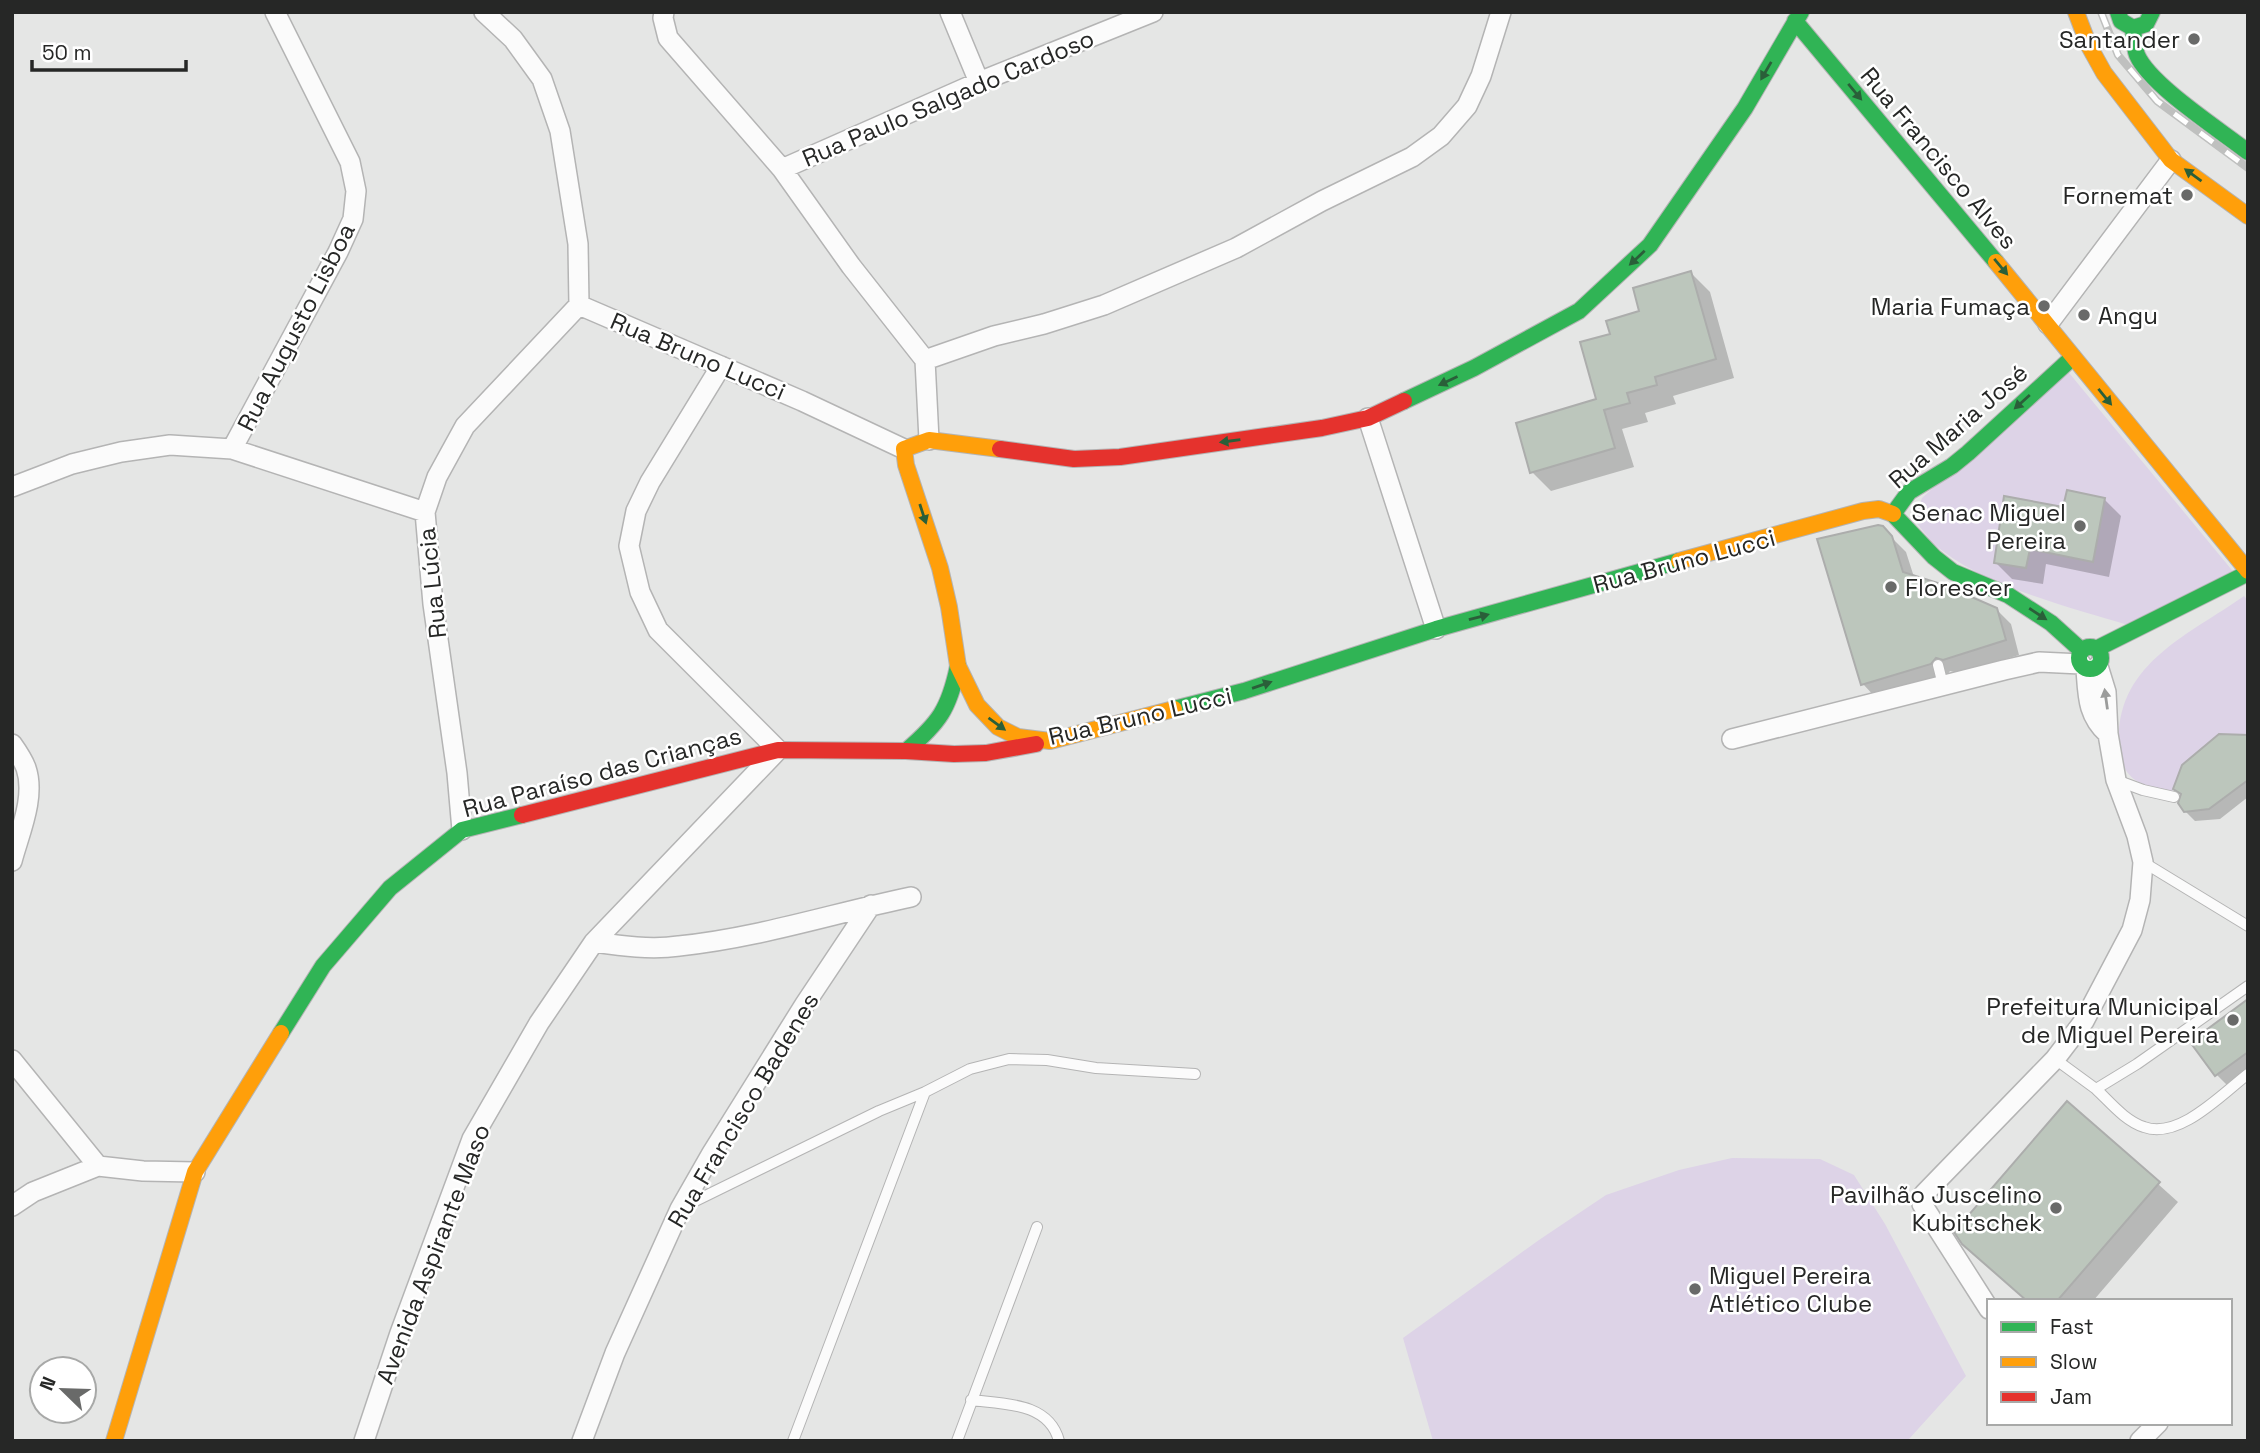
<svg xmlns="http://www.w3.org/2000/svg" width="2260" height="1453" font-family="'Space Grotesk',sans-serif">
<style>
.green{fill:#ddd3e7}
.shadow{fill:#0003}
.building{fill:#bcc6bc;stroke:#acadac;stroke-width:2}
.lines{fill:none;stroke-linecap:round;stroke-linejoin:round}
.lane-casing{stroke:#b4b4b4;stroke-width:12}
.street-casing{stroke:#b4b4b4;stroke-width:22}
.fast-casing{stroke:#b4b4b4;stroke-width:18}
.slow-casing{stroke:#b4b4b4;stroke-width:18}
.jam-casing{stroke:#b4b4b4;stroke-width:18}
.lane{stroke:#fbfbfb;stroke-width:10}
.street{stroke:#fbfbfb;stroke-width:19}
.fast{stroke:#30b455;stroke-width:16}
.slow{stroke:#ff9f0a;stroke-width:16}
.jam{stroke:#e5322d;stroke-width:16}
.rail-casing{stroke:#bfc0bf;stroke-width:8}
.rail{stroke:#fff;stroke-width:5;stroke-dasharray:16;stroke-linecap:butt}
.oneway{fill:#2a5f39}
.oneway2{fill:#9b9c9b}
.poi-dot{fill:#696a69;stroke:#fff;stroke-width:2.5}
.labels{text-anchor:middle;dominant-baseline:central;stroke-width:5;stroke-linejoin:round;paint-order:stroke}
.poi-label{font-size:24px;fill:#262726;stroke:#fff;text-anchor:end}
.street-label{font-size:24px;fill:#262726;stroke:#fff}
</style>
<rect width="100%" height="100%" fill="#e5e6e5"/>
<path class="green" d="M2065,368L2236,575L2128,625C2071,608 1985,586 1939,548C1930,541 1922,529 1914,520L1922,498Z
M2244,596L2248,601V735L2219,734L2182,765L2172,792C2140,786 2121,780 2119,744C2115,664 2189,635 2244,596Z
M1732,1158L1820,1159L1854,1175L1885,1224L1966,1376L1909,1439L1906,1441H1433L1403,1338L1539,1240L1606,1195L1679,1170Z"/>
<path class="shadow" d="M1691,273L1710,292L1734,378L1673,396L1676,404L1645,413L1648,422L1622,429L1634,467L1551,491L1532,472L1599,400L1612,335Z
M2105,500L2121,516L2109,577L2046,564L2043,584L2012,579L1995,562L2065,509Z
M1882,528L1906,552L1914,577L1996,609L2011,624L2019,655L1959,673L1950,671L1945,678L1877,699L1863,684Z
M2248,737V797L2220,819L2195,821L2185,811L2182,796L2175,789Z
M2248,1001V1077L2231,1089L2217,1075L2193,1042Z
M2068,1103L2178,1202L2093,1301H2027Z"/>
<path class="building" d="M1691,271L1716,359L1655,377L1657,385L1627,393L1630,403L1604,410L1615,448L1530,473L1516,423L1596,399L1580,342L1610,334L1606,321L1639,311L1633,288Z
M2067,490L2105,498L2093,562L2030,549L2026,568L1994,563L2004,496L2063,507Z
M1878,525L1883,526L1892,536L1903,572L1944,585L1997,608L2006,640L1943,660L1936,658L1931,664L1861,685L1817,539Z
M2219,734L2248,735V780L2209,809L2184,812L2178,803L2181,794L2173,789L2182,765Z
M2248,999V1052L2215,1076L2190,1042Z
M2067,1101L2160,1182L2057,1301H2027L1962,1244L1954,1232Z"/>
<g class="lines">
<g class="lane-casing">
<path id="lane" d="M1938,665L1943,685
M2116,780L2143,790L2174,797
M2143,862L2248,926
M2055,1059L2096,1089L2137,1064L2248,986
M2096,1089C2110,1102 2125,1121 2144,1127C2179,1140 2222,1094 2248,1074
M687,1205L879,1111L925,1092L970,1069L1009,1059L1047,1060L1096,1068L1195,1074
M971,1400C1003,1404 1049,1402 1059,1441
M793,1441L925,1092
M957,1441L1037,1227"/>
</g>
<g class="street-casing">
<path id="street" d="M484,12L513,39L542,79L560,131L578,244L579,305L802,401L904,449
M664,12L663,18L668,38L782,169L851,266L925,360L929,440
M950,12L979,82
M782,169L979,82L1153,12
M2048,324L2171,160
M925,360L994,336L1044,324L1104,305L1236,248L1322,201L1412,157L1441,136L1467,106L1481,76L1501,12
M1368,418L1436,629
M232,449L338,252L353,219L356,191L350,162L275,12
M12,487L72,464L121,452L170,445L232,449L425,512
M2086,669C2088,695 2087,715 2108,734
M1732,739L2004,670L2039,662L2081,664
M12,744C17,751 23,760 26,768C36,797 19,834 12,861
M462,830L457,773L433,604L425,512L437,477L465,426L579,305
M594,942C622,946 651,950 679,946C758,938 834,913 911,897
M12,1060L98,1166L143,1171L195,1172
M12,1206L33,1192L98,1166
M1989,1309L1922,1204L1924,1194L2055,1059L2084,1021L2132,930L2140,900L2143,862L2137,836L2116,780L2108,734L2106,692L2098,666
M364,1441L400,1333L472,1139L539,1023L594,942L778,750L658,630L640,592L629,546L636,511L650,482L721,366
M582,1441L615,1353L680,1209L712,1153L805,1004L871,905
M2140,1441L2158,1423"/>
</g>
<g class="fast-casing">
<path id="fast" d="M2118,12L2121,21L2133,28L2146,24L2152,12
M1795,21L1996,262
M2133,28C2134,37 2134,47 2137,55C2150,85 2220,130 2248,152
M2073,357L1968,453L1952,466L1909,492L1893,514L1934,557L1953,572L2008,595L2051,623L2082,651
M1404,401L1474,368L1579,311L1650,245L1745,108L1801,12
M2079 658a11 11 0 1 1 22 0a11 11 0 1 1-22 0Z
M2096,649L2248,573
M1174,709L1244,691L1436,629L1679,561
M906,751C939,723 949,709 958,666
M281,1033L323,966L390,888L462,830L522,815"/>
</g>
<g class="slow-casing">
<path id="slow" d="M2076,12L2089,46L2104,73L2171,160L2248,216
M1996,262L2248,571
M1000,449L929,440L904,449L906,465L940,568L949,607L958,666L977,705L998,727L1018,737L1050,741L1174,709
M1679,561L1863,511L1879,509L1893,514
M114,1441L195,1172L281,1033"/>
</g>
<g class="jam-casing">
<path id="jam" d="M1000,449L1074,459L1120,457L1322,428L1368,418L1404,401
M522,815L778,750L906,751L954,754L986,753L1036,744"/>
</g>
<use href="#lane" class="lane"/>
<use href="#street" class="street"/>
<use href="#fast" class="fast"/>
<use href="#slow" class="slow"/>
<use href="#jam" class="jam"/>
<g class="rail-casing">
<path id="rail" d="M2101,12L2118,55L2157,101L2248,168"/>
</g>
<use href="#rail" class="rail"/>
</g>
<defs><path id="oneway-solid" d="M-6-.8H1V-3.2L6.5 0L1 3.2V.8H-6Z" transform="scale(1.75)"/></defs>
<g class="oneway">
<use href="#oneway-solid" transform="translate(1766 71) rotate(120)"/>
<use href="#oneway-solid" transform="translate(1855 92) rotate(50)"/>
<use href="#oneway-solid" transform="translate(2193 175) rotate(-144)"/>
<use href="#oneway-solid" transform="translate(1637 258) rotate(137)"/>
<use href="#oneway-solid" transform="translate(2001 267) rotate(50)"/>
<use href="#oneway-solid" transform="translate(1448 381) rotate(155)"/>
<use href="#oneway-solid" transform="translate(2105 397) rotate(51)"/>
<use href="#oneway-solid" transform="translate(2022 402) rotate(138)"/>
<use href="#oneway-solid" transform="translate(1230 441) rotate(172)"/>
<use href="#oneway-solid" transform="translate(923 514) rotate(72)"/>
<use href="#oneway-solid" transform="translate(2038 614) rotate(33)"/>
<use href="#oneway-solid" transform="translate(1479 617) rotate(-15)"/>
<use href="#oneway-solid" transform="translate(1262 685) rotate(-19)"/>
<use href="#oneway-solid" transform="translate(997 724) rotate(36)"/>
</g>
<use class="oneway2" href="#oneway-solid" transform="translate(2106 699) rotate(-98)"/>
<g class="poi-dot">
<circle cx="2194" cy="39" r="7"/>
<circle cx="2187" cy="195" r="7"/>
<circle cx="2044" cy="306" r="7"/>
<circle cx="2084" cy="315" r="7"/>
<circle cx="2080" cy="526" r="7"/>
<circle cx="1891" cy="587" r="7"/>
<circle cx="2233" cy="1020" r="7"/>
<circle cx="2056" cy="1208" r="7"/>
<circle cx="1695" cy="1289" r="7"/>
</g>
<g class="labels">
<g class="poi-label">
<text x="2180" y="39">Santander</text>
<text x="2173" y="195">Fornemat</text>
<text x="2030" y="306">Maria Fumaça</text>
<text x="2098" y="315" text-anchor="start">Angu</text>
<text x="2066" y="512">Senac Miguel<tspan x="2066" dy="28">Pereira</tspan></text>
<text x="1905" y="587" text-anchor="start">Florescer</text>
<text x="2219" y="1006">Prefeitura Municipal<tspan x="2219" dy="28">de Miguel Pereira</tspan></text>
<text x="2042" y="1194">Pavilhão Juscelino<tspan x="2042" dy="28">Kubitschek</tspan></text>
<text x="1709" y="1275" text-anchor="start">Miguel Pereira<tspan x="1709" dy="28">Atlético Clube</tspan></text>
</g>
<g class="street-label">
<text transform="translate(948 98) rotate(-23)">Rua Paulo Salgado Cardoso</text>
<text transform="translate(1939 158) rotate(50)">Rua Francisco Alves</text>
<text transform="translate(296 327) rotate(-63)">Rua Augusto Lisboa</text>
<text transform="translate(698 356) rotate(23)">Rua Bruno Lucci</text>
<text transform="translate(1958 426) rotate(-41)">Rua Maria José</text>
<text transform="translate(1684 561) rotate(-15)">Rua Bruno Lucci</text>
<text transform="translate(432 583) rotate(-96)">Rua Lúcia</text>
<text transform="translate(1140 716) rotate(-13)">Rua Bruno Lucci</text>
<text transform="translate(602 772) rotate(-15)">Rua Paraíso das Crianças</text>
<text transform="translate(743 1110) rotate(-59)">Rua Francisco Badenes</text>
<text transform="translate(433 1254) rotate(-69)">Avenida Aspirante Maso</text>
</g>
</g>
<rect width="2260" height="1453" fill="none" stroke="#262726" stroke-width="28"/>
<rect x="1987" y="1299" width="245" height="126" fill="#ffffff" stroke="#a8a9a8" stroke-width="2"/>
<rect x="2001" y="1322" width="35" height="10" fill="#30b455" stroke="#a8a9a8" stroke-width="2"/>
<text x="2050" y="1334" font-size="21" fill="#262726">Fast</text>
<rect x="2001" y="1357" width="35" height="10" fill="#ff9f0a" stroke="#a8a9a8" stroke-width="2"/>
<text x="2050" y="1369" font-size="21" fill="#262726">Slow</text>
<rect x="2001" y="1392" width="35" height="10" fill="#e5322d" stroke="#a8a9a8" stroke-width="2"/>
<text x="2050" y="1404" font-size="21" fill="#262726">Jam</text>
<g transform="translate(63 1390) rotate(293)"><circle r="33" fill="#ffffff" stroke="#a8a9a8" stroke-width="2"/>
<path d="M0-5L12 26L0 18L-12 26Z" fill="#696a69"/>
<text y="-10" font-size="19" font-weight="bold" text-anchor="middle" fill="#262726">N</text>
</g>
<path d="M32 60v10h154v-10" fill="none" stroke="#262726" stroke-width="3.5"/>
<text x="42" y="60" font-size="21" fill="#262726" stroke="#ffffff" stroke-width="5" paint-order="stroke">50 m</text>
</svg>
